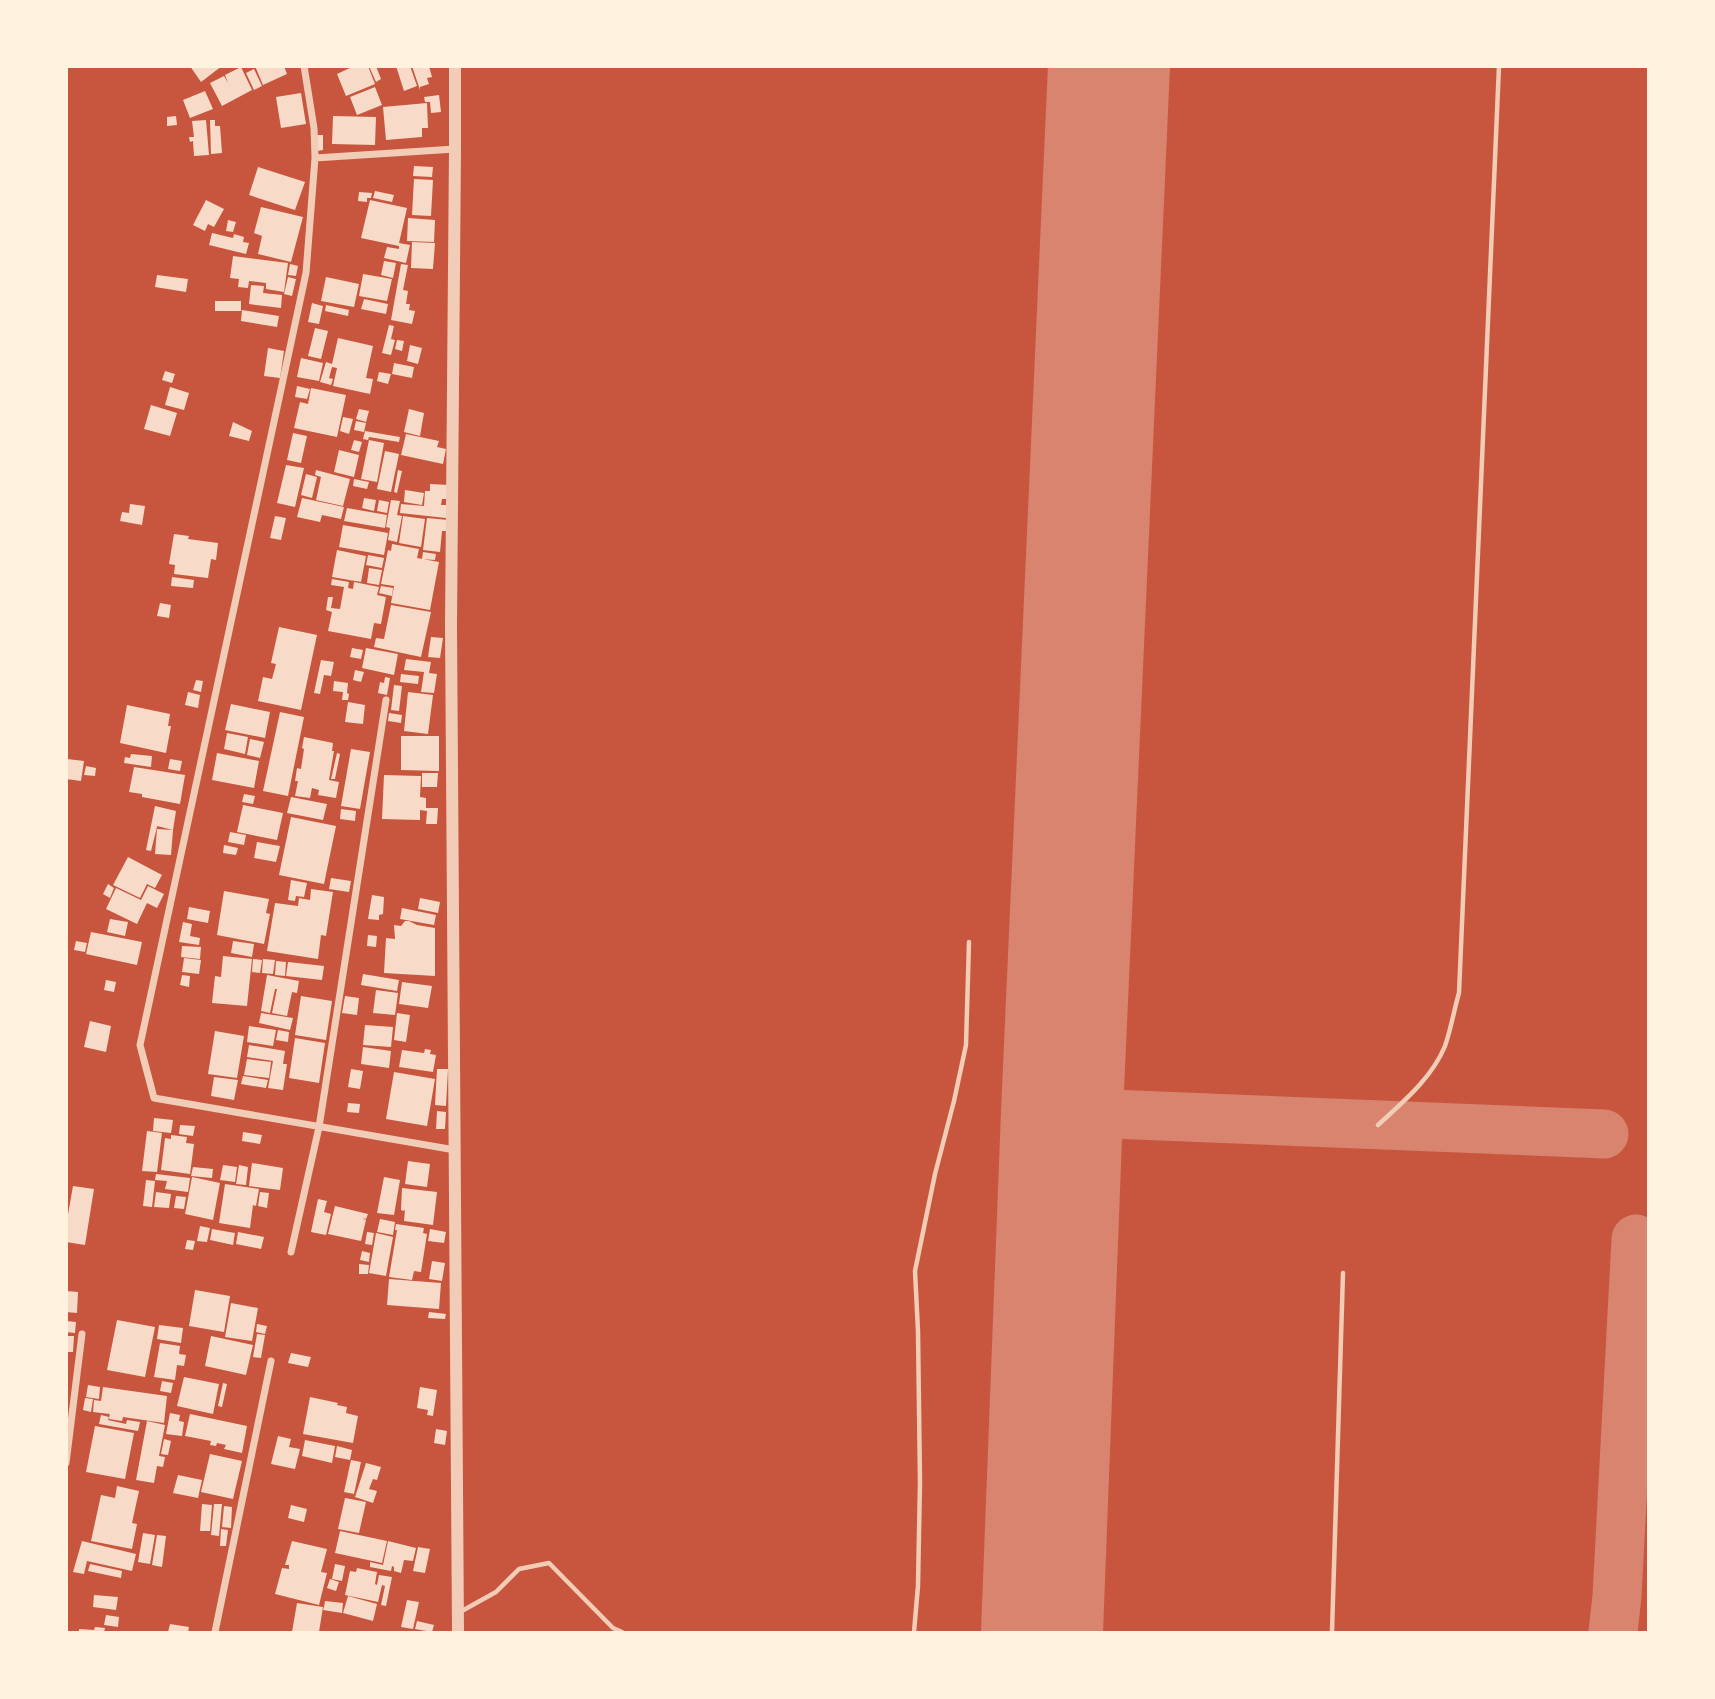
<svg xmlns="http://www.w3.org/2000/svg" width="1715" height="1699" font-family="Jost,sans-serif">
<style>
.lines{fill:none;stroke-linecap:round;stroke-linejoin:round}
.taxiway{stroke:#d8846e;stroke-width:49}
.runway{stroke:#d8846e;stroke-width:122}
.building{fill:#f7dbc8}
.service{stroke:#f1ccb7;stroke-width:4.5}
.minor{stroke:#f1ccb7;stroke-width:7}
.tertiary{stroke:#f1ccb7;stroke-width:12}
</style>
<rect width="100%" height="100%" fill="#c8553d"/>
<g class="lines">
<path class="taxiway" d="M1062,1112L1604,1134
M1613,1632L1617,1596L1636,1239"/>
<path class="runway" d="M1042,1632L1062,1112L1109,66"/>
</g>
<path class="building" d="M190,66H222L201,82Z
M255,66H284L287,74L263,85Z
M354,66H368L375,84L346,96L337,74Z
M369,66H376L381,79L376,82Z
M396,66H410L417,86L404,91Z
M412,66H429L432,77L427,78L429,84L420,87V90Z
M241,67L252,90L222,106L210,83L224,76L228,83L225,75Z
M254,69L262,86L254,90L246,73Z
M375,87L382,105L357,115L350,97Z
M205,91L213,109L190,118L183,100Z
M301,93L306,124L281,128L276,97Z
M439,95L441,112L431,113L430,102H425L424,97Z
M427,103L428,128H422V137L386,140L383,107Z
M176,116L177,125L167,126V117Z
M333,116L376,117L375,145L332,144Z
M206,120L209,155L194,156L193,141L190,142L189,137H194L192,121Z
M210,120H215V126H220L222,153L211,154Z
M317,135H323V150L317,151Z
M414,166L433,167L432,177L413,176Z
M258,167L305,182L295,210L249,195Z
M414,179L433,180L431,216L412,215Z
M375,191L394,195L392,202L373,198Z
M359,192L372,193L371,198H367V202L358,201Z
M206,200L224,209L214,227L208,224L205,231L193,225Z
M370,200L407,208L399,243L410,245L406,263L384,258L387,247L399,249V246L361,238Z
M261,207L303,217L291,262L258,254L262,236L254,233Z
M408,218L435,220L434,242L407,241Z
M228,220L236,222L233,232L226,231Z
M212,233L233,238L234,234L244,237L243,242L249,243L246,254L209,245Z
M412,242L435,243L433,269L411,268Z
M233,256L288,263L284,292L266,289V283L249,281L248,288L238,287L239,279L230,278Z
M384,261L396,263L393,278L381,275Z
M290,264L298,266L296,276L288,275Z
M401,264L408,265L403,290L408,291L406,304H410L409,310L415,311L412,324L391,320Z
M363,274L392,279L387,301L359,296Z
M157,275L188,279L186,292L155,287Z
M288,277L296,279L292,296L284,294Z
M326,277L359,284L354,307L321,301Z
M251,285L264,286L263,293L282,295L281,308L249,304Z
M364,299L388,304L386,314L361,309Z
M215,301H241V311H215Z
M312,303L323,306L319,324L308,322Z
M326,305L349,310L348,316L325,311Z
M242,310L279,316L277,327L241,321Z
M389,325L394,326L391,339L395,340L391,355L382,353Z
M315,328L328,331L321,359L308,356Z
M338,338L373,346L366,378L373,379L370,394L333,386L337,368L332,367L329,378L333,379L331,385L320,382L326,362L332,364Z
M397,340L404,341L402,351L395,349Z
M410,345L422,348L418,364L407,361Z
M268,348L284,351L280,378L264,376Z
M301,358L323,363L319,381L297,377Z
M394,363L414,367L412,378L392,374Z
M165,371L175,374L172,383L162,380Z
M379,372L391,374L388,384L377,381Z
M297,386L310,389L307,399L295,397Z
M170,387L189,393L184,410L165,405Z
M311,388L346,395L337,437L294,428L300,402L308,404Z
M151,405L177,413L170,436L144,429Z
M359,409L369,411L366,422L356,419Z
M409,409L424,413L420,436L404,432Z
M343,417L353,419L349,434L340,431Z
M356,421L366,423L364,432L354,430Z
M233,422L252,431L249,441L229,436Z
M365,431L400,437L399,442L369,437L368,440L363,439Z
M293,433L307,436L301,463L287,460Z
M406,434L439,441L437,447L446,449L443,464L401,455Z
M354,440L362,442L359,452L351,450Z
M369,440L384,443L377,482L361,479Z
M339,450L359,455L354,477L334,472Z
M385,451L399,454L391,492L377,489Z
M286,465L304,468L295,507L277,503Z
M316,470L350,479L343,506L316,500L321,477L315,475Z
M398,470L402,471L397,493L394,492Z
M306,474L317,477L312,498L301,495Z
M354,479L369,482L367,489L353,486Z
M430,484L449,485L448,499H442L441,505H447L446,518L400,513L401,504L424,506L425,491H430Z
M405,490L424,493L422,505L404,502Z
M302,498L344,507L341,519L322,515L320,522L297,517Z
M364,498L376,500L374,511L362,508Z
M379,500L389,502L387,513L377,511Z
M391,500L400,501L397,515L402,516L397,542L388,540L390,528L386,527Z
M130,504L145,506L142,525L120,521L122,512L129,513Z
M347,508L387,515L385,528L344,521Z
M275,516L286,518L281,540L270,538Z
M403,516L425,519L421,547L399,543Z
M427,518L448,520L446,531H442L440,552L423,550Z
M343,525L388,533L384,555L339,547Z
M174,534L189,536L188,539L218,543L216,560L211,559L208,578L174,574L175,565L169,564Z
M392,544L419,549L417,558L439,562L430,610L391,603L394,586L381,584L388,550L391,551Z
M337,550L366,556L361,582L332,577Z
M423,552L436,554L435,560L422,559Z
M368,555L384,558L382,568L366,565Z
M369,568L382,570L379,585L367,583Z
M172,577L194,580L193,588L171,586Z
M332,579L349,582L348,588L353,589L354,582L379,587L377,595L386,597L381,624L374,623L371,639L328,631L332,612L326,610L328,597H333L331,608L340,609L344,587L331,585Z
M381,586L393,588L392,596L379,593Z
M160,603L171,605L169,618L157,616Z
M391,605L431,612L421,657L374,647L376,638L384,639Z
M279,627L317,635L301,710L258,701L263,677L272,679L276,664L271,663Z
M431,637L443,638L440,658L428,657Z
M352,648L363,650L361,659L350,657Z
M366,648L398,654L394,675L362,668Z
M406,659L431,662L429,673L437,674L434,693L421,692L424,672L404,670Z
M321,660L334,662L331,676L324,675L320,694L314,693Z
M355,670L364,672L361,682L353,680Z
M401,674L419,676L418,684L400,682Z
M385,677L390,678L387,695L378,693L380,682L384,683Z
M196,680L203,681L201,692L193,690Z
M334,681L348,683L347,693L349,694L348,700H342L343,692L333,691Z
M394,685L402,686L399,711L391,710Z
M188,692L200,695L198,708L185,705Z
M408,692L433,695L428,734L404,731Z
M348,702L365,705L363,724L345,722Z
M231,704L270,712L265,738L225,730Z
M127,705L170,714L168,726H171L166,753L120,743Z
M280,712L304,717L288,796L263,791Z
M389,713L402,715L401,723L388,721Z
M227,733L248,737L245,754L224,749Z
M401,736H439V771L401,770Z
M304,737L333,743L332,751H334L329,780L339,782L336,798L318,795L319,790L312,788L310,798L295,796L298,781H295L297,768L301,769L304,749L302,748Z
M250,739L264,742L260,758L247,755Z
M351,749L370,752L360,809L341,806Z
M217,753L259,761L254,788L212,780Z
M337,753L340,754L335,779H331Z
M131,754L152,756L151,767L124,763L125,757L130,758Z
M67,759L84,761L81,781L66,779Z
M170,759L182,761L180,771L168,769Z
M86,766L96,768L95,776L84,775Z
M134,767L185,775L180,804L142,797V794L129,792Z
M422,773H438L437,787H422Z
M384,775L421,776L420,797L426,798V808H438L437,824H426L427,811L420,810V820L382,819Z
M244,794L255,796L253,804L242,802Z
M291,797L327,804L323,820L287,813Z
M243,805L283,813L277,840L237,832Z
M155,806L176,811L173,830L157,826L158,823L151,851L146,850Z
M341,809L356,811L355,821L340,819Z
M291,817L336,826L324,884L279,875Z
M157,829L173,830L171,855L155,854Z
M230,832L246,835L244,845L228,842Z
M257,842L280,846L276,862L254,858Z
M224,845L238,848L236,855L223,853Z
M128,857L162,875L155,888L147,884L140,898L113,885Z
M331,878L351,881L349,892L329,889Z
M291,880L307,883L304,897L296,896L295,901L288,900Z
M108,884L114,888L110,898L103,894Z
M148,886L164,894L157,908L147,903L137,924L106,909L116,888L141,900Z
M311,889L333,892L326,936L321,935L318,959L267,951L275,903L298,906L299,898L310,900Z
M224,891L269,899L266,913L270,914L264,944L217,935Z
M372,895L384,897L383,914L379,915V920L368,919Z
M420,898L440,902L438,913L418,909Z
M189,907L210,911L208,923L187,919Z
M402,908L436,915L434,925L400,919Z
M110,919L128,922L125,936L107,932Z
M405,921H409L417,925L435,928V976L384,973L386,938L395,939L394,925L401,926Z
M183,922L192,924L190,936L200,938L199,945L179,942Z
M91,932L142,942L137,965L86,954Z
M368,935L377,936L376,947L367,946Z
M76,941L87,943L85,952L74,950Z
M233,941L254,944L252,957L231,953Z
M182,946L201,947L200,959L181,957Z
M223,956L252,959L247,1006L212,1003L215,976L221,977Z
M184,958L201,960L199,974L182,972Z
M253,959L262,960L260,973L252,972Z
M263,959L275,960L273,974L262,973Z
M276,961L286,962L285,976L275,975Z
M288,962L324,966L322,980L286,976Z
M363,974L399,980L397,991L361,985Z
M182,975L190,976L189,987L180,985Z
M267,975L299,981L297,993L292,992L287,1016L272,1013L277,989H275L270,1013L261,1011Z
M106,980L116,982L114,992L104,990Z
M402,982L432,986L428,1008L399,1004Z
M376,990L398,993L395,1015L373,1013Z
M301,996L332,1001L326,1040L295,1035Z
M345,996L359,998L357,1015L342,1013Z
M261,1013L293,1018L290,1030L259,1023Z
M397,1013L410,1015L406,1042L394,1040Z
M90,1021L111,1026L106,1052L84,1047Z
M365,1025L393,1027L391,1047L363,1045Z
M249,1026L276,1030L273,1046L247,1042Z
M278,1030L289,1032L288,1042L276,1040Z
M215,1031L244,1036L237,1078L208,1074Z
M295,1038L325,1043L319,1083L289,1078Z
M249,1045L285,1051L283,1064H287L283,1090L268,1088L273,1061L247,1057Z
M363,1047L391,1051L389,1068L361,1064Z
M425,1049L431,1050L430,1054L436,1055L433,1072L399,1067L402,1050L424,1053Z
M247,1059L271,1062L269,1078L244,1075Z
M351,1069L363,1071L360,1089L348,1087Z
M437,1069H448L446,1106L435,1105Z
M394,1072L435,1079L427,1126L386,1119Z
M243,1076L268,1080L266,1088L241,1084Z
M214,1077L238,1080L234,1100L211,1096Z
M348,1103L360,1104L359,1113L347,1112Z
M437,1111L446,1112L445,1129H436Z
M154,1118L173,1120L171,1133L153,1131Z
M180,1125L195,1126L193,1136L179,1134Z
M147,1131L162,1133L157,1172L142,1171Z
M243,1132L262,1135L260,1144L242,1141Z
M171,1135L187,1137L186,1143L194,1144L190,1174L161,1170L165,1138L171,1139Z
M408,1161L430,1164L427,1187L405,1184Z
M252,1163L283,1168L280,1190L249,1186Z
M223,1165L237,1167L235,1182L220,1180Z
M239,1165L248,1167L246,1185L236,1184Z
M193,1167L213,1169L212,1178L191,1176Z
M156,1174L190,1178L188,1192L165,1189L167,1181L155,1180Z
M192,1177L220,1183L213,1220L185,1214Z
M384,1177L400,1180L394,1215L377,1213Z
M146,1180L155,1181L152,1207L143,1206Z
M225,1184L259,1189L256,1206L253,1205L250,1228L219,1223Z
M73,1186L94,1189L85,1245L66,1242V1226Z
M402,1188L437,1192L433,1225L404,1221L405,1209L404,1211L401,1210Z
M156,1192L171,1194L169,1208L154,1207Z
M260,1192L269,1193L267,1208L258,1206Z
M176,1196L186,1197L184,1209L174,1208Z
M318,1199L327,1201L324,1212L331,1214L326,1235L311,1232Z
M335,1206L368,1214L366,1219L362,1218L366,1220L361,1241L328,1234Z
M380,1219L395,1222L393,1235L377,1232Z
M396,1224L424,1228L423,1233L427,1234L421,1272L414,1271L412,1280L389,1277L397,1230H395Z
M200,1226L210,1228L207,1242L197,1241Z
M212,1229L235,1233L233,1245L210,1240Z
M430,1229L446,1232L444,1243L428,1241Z
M238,1232L264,1237L261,1249L236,1244Z
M367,1232L374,1233L372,1245L365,1244Z
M376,1233L393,1237L386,1276L369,1273Z
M187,1240L195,1241L193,1250L185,1249Z
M362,1251L370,1253L369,1262L360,1260Z
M432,1261L445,1263L442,1281L429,1279Z
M359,1264L369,1265L368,1274H359Z
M389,1279L441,1283L439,1309L387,1305Z
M195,1290L230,1296L224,1332L189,1326Z
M66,1291L78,1292L77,1313L66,1312Z
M231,1303L258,1308L252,1341L225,1337Z
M429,1312L446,1314L445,1319L428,1318Z
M117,1320L155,1327L145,1377L107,1370Z
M66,1321L76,1322L75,1333L66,1332Z
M257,1324L267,1326L265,1334L256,1332Z
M159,1325L183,1328L181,1343L157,1339Z
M257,1334L265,1335L261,1358L253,1357Z
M66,1336H74L73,1352H66Z
M211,1336L253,1345L246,1375L205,1366Z
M160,1343L180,1346L179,1354L186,1355L184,1366L177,1365L175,1380L154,1377Z
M291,1353L311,1357L308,1367L288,1363Z
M184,1377L219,1384L213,1414L177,1406Z
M162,1381L173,1383L171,1393L160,1391Z
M223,1383L227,1384L222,1407L218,1406Z
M88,1385L100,1387L99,1399L86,1397Z
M103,1387L167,1396L164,1423L123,1417L122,1421L109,1419L110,1412V1414L93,1412L94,1400L101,1401Z
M420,1387L437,1390L433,1416L427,1415L428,1410L417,1408Z
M310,1397L338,1403L337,1405L347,1407L346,1413L358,1416L353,1443L303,1434Z
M85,1398L93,1399L91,1412L83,1410Z
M170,1413L180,1415L179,1421L184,1422L182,1436L166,1434Z
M190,1414L247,1426L242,1453L224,1449L226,1445L217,1443L216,1446L210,1445L211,1441L185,1436Z
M101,1415L109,1417L108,1420L126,1424L127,1420L140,1422L138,1431L99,1424Z
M147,1421L165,1425L159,1456L165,1457L163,1467L157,1466L154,1483L136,1480Z
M95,1426L134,1433L125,1479L86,1472Z
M436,1429L447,1431L445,1445L434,1443Z
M278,1436L291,1439L289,1447L300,1449L295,1469L271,1464Z
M164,1439L171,1441L168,1455L161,1454Z
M305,1440L335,1446L332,1463L302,1456Z
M337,1446L352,1450L350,1460L335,1457Z
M210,1454L242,1461L233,1499L201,1492Z
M351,1460L361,1462L354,1494L344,1492Z
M366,1463L381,1467L377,1480L373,1479L369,1489L377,1491L373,1503L355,1497Z
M178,1475L202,1480L198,1498L173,1493Z
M117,1486L139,1491L132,1523L137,1524L132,1549L91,1541L101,1495L115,1498Z
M345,1498L366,1502L359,1533L338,1529Z
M202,1504L212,1505L210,1531H200Z
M214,1504H222L219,1536L211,1535Z
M291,1505L307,1509L304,1522L288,1518Z
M224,1506L232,1507L231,1528L222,1527Z
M221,1529L228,1530L226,1546H220Z
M340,1531L387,1541L382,1563L335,1553Z
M143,1533L155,1535L150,1564L138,1562Z
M157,1535L166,1536L162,1567L152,1565Z
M82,1541L136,1554L132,1571L87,1561L84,1574L73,1572Z
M292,1541L327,1549L321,1572L327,1573L319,1605L275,1594L282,1568L289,1569V1565H285Z
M388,1541L416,1548L413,1561L404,1560L401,1573L394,1571V1567L392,1566L391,1571L370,1567V1562L383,1565Z
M418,1547L430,1549L425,1573L413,1571Z
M90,1564L122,1571L121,1578L88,1571Z
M335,1564L345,1566L342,1581L332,1579Z
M357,1568L377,1572L375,1584L377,1585L379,1575L392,1577L386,1606L381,1605L385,1586L382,1585L378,1602L345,1595L350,1571L356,1572Z
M330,1579L339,1582L336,1591L327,1588Z
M94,1595L118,1597L116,1610L93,1607Z
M348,1596L377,1604L373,1621L343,1613Z
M407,1600L419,1602L413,1629L401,1627Z
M325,1601L343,1603L342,1613L323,1610L324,1607H326H324Z
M297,1603L323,1607L319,1632H292Z
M106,1615L119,1617L118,1627L104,1625Z
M417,1621L434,1625L432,1632L415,1629Z
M170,1624L189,1627L188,1632H168Z
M95,1627L105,1628L104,1632H79V1629L94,1630Z"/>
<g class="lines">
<path class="service" d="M1378,1125C1403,1102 1432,1078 1445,1046C1451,1029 1454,1010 1459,993L1499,66
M460,1612L496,1592L519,1569L549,1563L613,1628L622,1632
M914,1632L918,1586L920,1482L918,1331L915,1271L935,1174L954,1101L966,1045L969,942
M1332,1632L1343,1273"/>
<path class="minor" d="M304,66L314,128L315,158
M455,1150L154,1098L140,1045L306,273L315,158L455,149
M291,1252L319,1127L386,700
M66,1463L82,1334
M215,1632L271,1361"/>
<path class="tertiary" d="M455,66V149L451,625L458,1632"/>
</g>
<rect width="1715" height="1699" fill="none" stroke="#fff3e0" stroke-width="136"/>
</svg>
